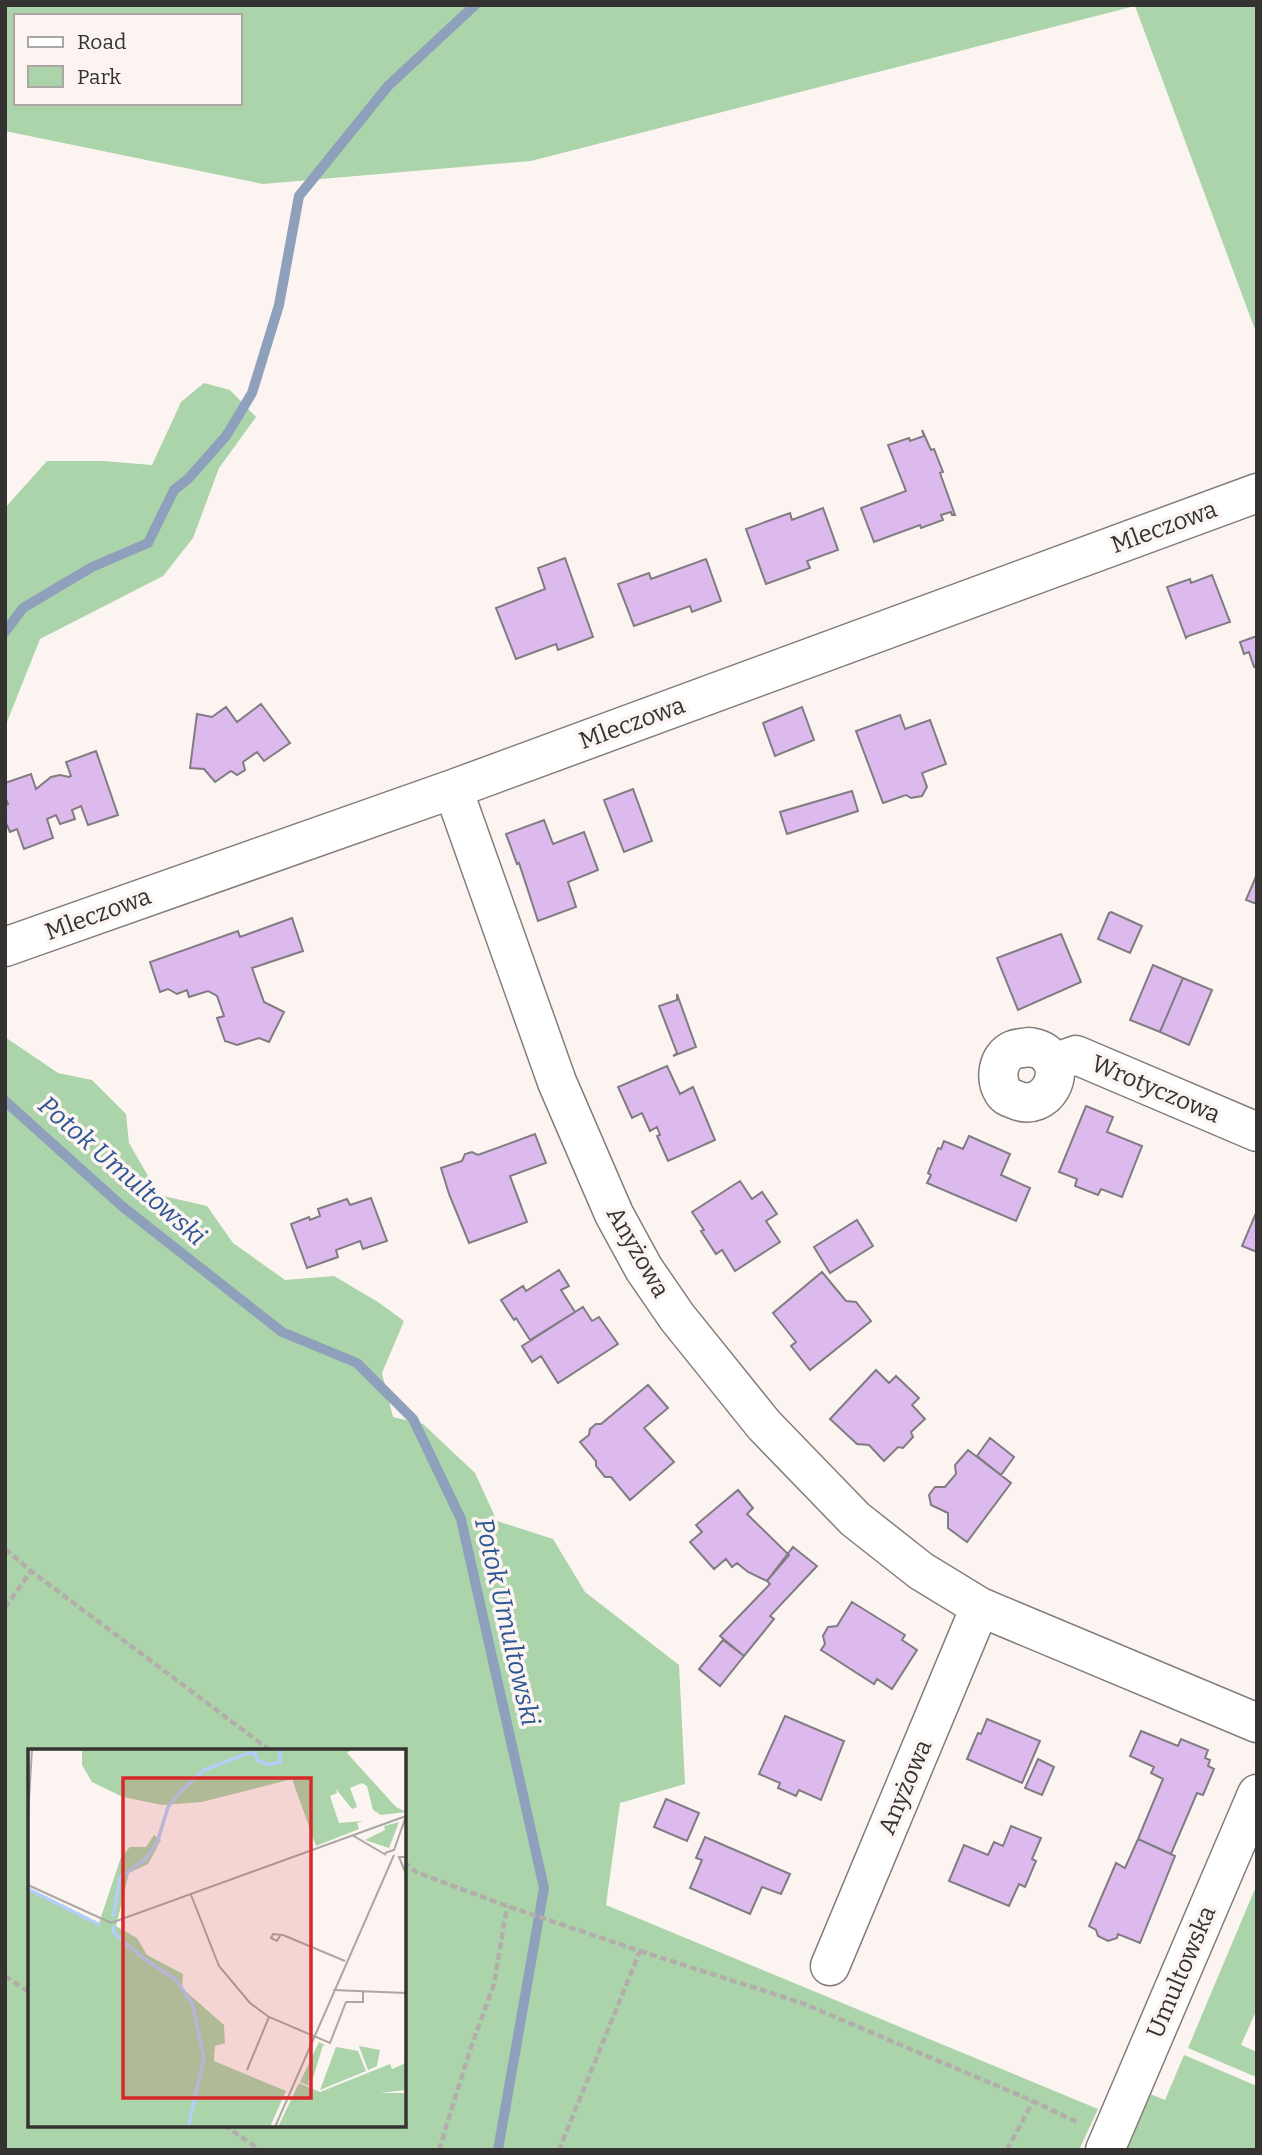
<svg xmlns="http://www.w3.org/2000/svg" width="1262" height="2155" font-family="Bitter,serif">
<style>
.green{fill:#abd4aa;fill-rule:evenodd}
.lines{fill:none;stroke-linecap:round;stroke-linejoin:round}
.stream{stroke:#8ea0bc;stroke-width:10}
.building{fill:#ddbaed;stroke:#807c82;stroke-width:2}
.minor-casing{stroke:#847e7b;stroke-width:41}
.path{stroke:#b3aeab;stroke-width:4.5;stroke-dasharray:7 3.5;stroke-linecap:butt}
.minor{stroke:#fff;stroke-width:38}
.labels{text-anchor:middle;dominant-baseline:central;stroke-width:7;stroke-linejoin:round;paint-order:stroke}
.street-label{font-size:24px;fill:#353331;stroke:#fbf4f1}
.water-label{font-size:26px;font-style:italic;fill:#2f5694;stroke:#fbf4f1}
.inset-river{fill:none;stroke:#b4cef7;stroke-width:3.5}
.inset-road{fill:none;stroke:#aca7a4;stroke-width:2}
.view{fill:#d62828;fill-opacity:0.15;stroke:#d62828;stroke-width:3.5}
.inset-edge{fill:none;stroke:#353331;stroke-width:3.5}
</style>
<rect width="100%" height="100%" fill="#fbf4f1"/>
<path class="green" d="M5,5H1257V335L1135,6L531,161L263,184L5,131ZM16,16H240V103H16Z
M204,383L230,390L256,417L219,468L193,538L163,576L40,639L5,727V508L47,461H103L152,465L181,402Z
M5,1037L58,1073L92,1080L126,1114L129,1143L159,1195L207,1206L233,1243L285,1280L334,1276L378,1302L404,1321L382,1373L393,1417L423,1424L475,1473L497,1521L553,1539L585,1592L679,1665L685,1784L620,1803L606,1905L1098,2109L1079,2150H5ZM30,1751H404V2125H30Z
M1257,1884V2009L1241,2045L1257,2052L1256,2077L1188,2048Z
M1184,2055L1257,2086V2150H1126L1145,2092L1165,2100Z"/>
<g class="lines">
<path class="stream" d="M5,632L23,608L92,567L148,543L174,490L188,479L226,436L252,393L279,305L299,196L388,86L475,5
M5,1101L123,1207L282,1332L357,1363L413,1419L461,1519L544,1888L498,2150"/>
</g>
<path class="building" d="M922,430L931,450L934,449L943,472L940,473L955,515H952L951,512L941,515L943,520L921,528L920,525L874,542L861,508L906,491L888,445L909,438L910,441L924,436Z
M823,508L838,550L807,561L810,568L766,584L746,529L790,513L792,520Z
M565,558L593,637L558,650L556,644L516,659L496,608L545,589L538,568Z
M706,559L721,601L692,612L690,606L634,626L618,584L649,573L651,579Z
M1212,575L1230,622L1188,636L1186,638L1167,587L1190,579L1191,583Z
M1257,636V666L1254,667L1249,652L1244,654L1240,642Z
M261,704L290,743L264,761L257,752L243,762L245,770L237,775L231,771L215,782L204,769L190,768L197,714L212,717L226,707L237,722Z
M802,707L814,740L775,756L763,723Z
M900,715L905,729L930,720L946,764L922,773L927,787L922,796L911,798L906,795L883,803L856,731Z
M96,751L118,815L88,825L81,806L72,810L75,819L60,824L56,815L47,819L53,838L24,849L17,829L10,832L5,821V805L8,804L5,797V783L31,774L36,789L51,777L60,775L69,777L71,776L66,762Z
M633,789L652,841L624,852L604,800Z
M852,791L858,811L787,834L780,812Z
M544,820L553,844L584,832L598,870L568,882L576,907L538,921L519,863L517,864L506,834Z
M1257,874V904L1246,900Z
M1111,912L1142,926L1130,953L1098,939L1109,913Z
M292,918L303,951L252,968L264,1002L284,1012L269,1042L259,1038L237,1045L225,1041L217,1018L224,1016L217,996L208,991L189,997L187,990L177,994L168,989L160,992L150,962L238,931L240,937Z
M1061,934L1081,982L1018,1010L997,958Z
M1153,965L1183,978L1160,1032L1130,1020Z
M1183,978L1212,990L1189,1045L1160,1032Z
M677,994L696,1047L673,1056L677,1053L659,1006L677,1000Z
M667,1066L680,1094L693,1087L715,1140L668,1161L657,1136L660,1135L657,1127L650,1131L642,1113L632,1118L618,1087Z
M1086,1106L1113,1117L1107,1132L1142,1146L1122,1197L1101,1189L1098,1195L1075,1186L1077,1179L1059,1172Z
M535,1134L546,1163L510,1176L527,1222L469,1243L449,1194L441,1168L462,1161L465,1154L472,1152L478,1155Z
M969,1136L1010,1154L1001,1175L1030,1188L1016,1221L927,1183L931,1175L928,1173L938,1148L941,1149L944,1141L963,1149Z
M740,1181L752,1199L762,1192L777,1214L766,1221L780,1242L735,1271L722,1250L716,1254L701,1231L704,1230L692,1212Z
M371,1198L387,1241L363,1249L360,1241L336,1250L338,1257L307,1268L291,1224L309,1217L310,1220L320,1216L318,1209L347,1199L350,1205Z
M1256,1213H1257V1252L1242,1246Z
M857,1220L873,1246L830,1273L814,1247Z
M559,1270L569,1286L561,1290L575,1312L530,1340L516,1318L514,1320L501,1300L523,1286L526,1291Z
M822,1272L846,1301L856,1302L871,1321L810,1370L791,1346L796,1342L773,1313Z
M583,1307L592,1321L599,1317L618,1344L558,1383L541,1356L532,1362L522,1346Z
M876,1370L889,1383L896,1376L919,1398L912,1405L925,1419L911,1432L913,1437L903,1448L898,1447L884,1461L869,1445L857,1444L830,1419Z
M648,1385L668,1408L644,1428L674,1462L630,1500L611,1477H605L596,1466V1461L580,1442L589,1435L590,1429L596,1424H601Z
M990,1438L1014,1457L1001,1475L977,1456Z
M968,1450L1011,1483L967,1542L948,1528V1513L931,1505L929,1495L935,1487H945L956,1474L955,1465Z
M738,1490L753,1508L747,1514L789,1555L767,1581L748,1572L737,1563L732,1567L726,1559L714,1569L690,1542L702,1532L696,1525Z
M793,1547L817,1566L770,1616L774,1619L744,1656L720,1636L770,1584L767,1581Z
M852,1602L905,1635L902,1640L917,1650L892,1689L877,1679L874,1684L821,1650L825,1644L823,1636L828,1627L837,1626Z
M723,1640L744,1656L720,1686L699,1669Z
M785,1716L844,1741L821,1800L799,1790L796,1796L778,1788L780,1783L759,1774Z
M987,1719L1040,1741L1022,1783L967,1759L978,1733L981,1734Z
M1141,1731L1178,1746L1181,1739L1208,1750L1205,1758L1210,1760L1208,1766L1214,1769L1203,1795L1197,1793L1171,1854L1138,1839L1163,1779L1151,1773L1154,1767L1130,1756Z
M1038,1759L1054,1767L1042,1795L1025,1788Z
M666,1799L699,1813L687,1841L654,1827Z
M1011,1826L1041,1838L1032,1859L1036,1861L1025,1887L1019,1884L1009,1906L949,1881L964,1845L988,1855L994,1842L1003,1846Z
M705,1837L790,1874L781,1894L762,1887L750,1914L690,1888L702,1860L696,1858Z
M1138,1839L1175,1856L1140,1943L1118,1934L1117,1938L1108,1941L1098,1936L1096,1930L1089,1926L1116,1863L1125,1868Z"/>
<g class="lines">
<g class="minor-casing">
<path id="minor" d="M453,789L557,1082L614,1214L644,1269L677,1317L764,1425L855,1519L921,1571L980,1607L1257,1723
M5,947L453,789L1257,493
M1029,1047C1034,1048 1040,1049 1044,1052C1070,1071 1045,1113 1016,1100C1011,1098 1006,1097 1003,1092C995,1079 997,1057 1013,1050C1018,1048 1024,1048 1029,1047Z
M1054,1063L1076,1055L1257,1132
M830,1966L980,1607
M1105,2150L1257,1794"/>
</g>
<path class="path" d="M5,1549L31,1571L271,1751
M5,1608L31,1571
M404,1862L416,1872L507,1906L640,1951L559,2150
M640,1951L802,2003L1033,2101L1079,2123
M5,1976L30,1993
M224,2125L260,2150
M439,2150L470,2050L494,1984L507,1906
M1007,2150L1033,2101"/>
<use href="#minor" class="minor"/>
</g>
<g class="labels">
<g class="street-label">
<text transform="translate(1164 527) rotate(-20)">Mleczowa</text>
<text transform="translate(632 723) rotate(-20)">Mleczowa</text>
<text transform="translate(98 914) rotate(-20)">Mleczowa</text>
<text transform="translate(1156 1089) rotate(23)">Wrotyczowa</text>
<text transform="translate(638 1252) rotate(60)">Anyżowa</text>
<text transform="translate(905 1787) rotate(-67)">Anyżowa</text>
<text transform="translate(1181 1972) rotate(-67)">Umultowska</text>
</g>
<g class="water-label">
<text transform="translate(122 1171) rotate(41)">Potok Umultowski</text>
<text transform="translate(507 1622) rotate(77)">Potok Umultowski</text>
</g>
</g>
<g transform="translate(28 1749)">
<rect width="378" height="378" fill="#fbf4f1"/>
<path d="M54,0H324L319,4L368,58L378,63L353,66L345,61L339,37L334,34L322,39L329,58L324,60L308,40L309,44L302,47L311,74L335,72L329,74L331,80L288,97L264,30L174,53L134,56L95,48L64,33L54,16ZM371,73L361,99L337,91L357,81L356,77ZM126,86L133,91L120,115L101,124L88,177L109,189L119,206L155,225L154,239L196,276L197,294L187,297L186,312L258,342L242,378H0V139L71,174L93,108L102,98H118ZM291,293L299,297L295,296L285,329L280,332L282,337L272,333ZM331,297L352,301L349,317L340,321ZM308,298L330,302L338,322L292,341ZM378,314V341L352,344H378V378H250L271,334L292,343L362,315L364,320Z" fill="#abd4aa"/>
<path class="inset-river" d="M0,140L72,176M85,168L92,129L117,110L129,94L140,58L153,42L176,21L218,5L227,4L229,11L241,16L252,13V0M85,177L86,184L114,208L148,231L164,254L176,309L160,378"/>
<path class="inset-road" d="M0,67L4,0M324,86L358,106M357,104L366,101L378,67M378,108H371L378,125M0,136L83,174L378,67M163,146L191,217L222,254L241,268L302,294L318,253H335V243M252,187L249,192L243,189L245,185L255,186L317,212M305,241L378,244M219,321L241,268M247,378L366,106"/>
<path class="view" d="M95,29H283V349H95Z"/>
<rect width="378" height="378" class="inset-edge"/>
</g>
<rect width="1262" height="2155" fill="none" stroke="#353331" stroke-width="14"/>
<rect x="14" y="14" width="228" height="91" fill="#fbf4f1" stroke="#aca7a4" stroke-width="2"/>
<rect x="28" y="37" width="35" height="10" fill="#ffffff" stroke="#aca7a4" stroke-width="2"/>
<text x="77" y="49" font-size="21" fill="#353331">Road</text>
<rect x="28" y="66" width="35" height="21" fill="#abd4aa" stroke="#aca7a4" stroke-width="2"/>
<text x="77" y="84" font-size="21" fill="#353331">Park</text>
</svg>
